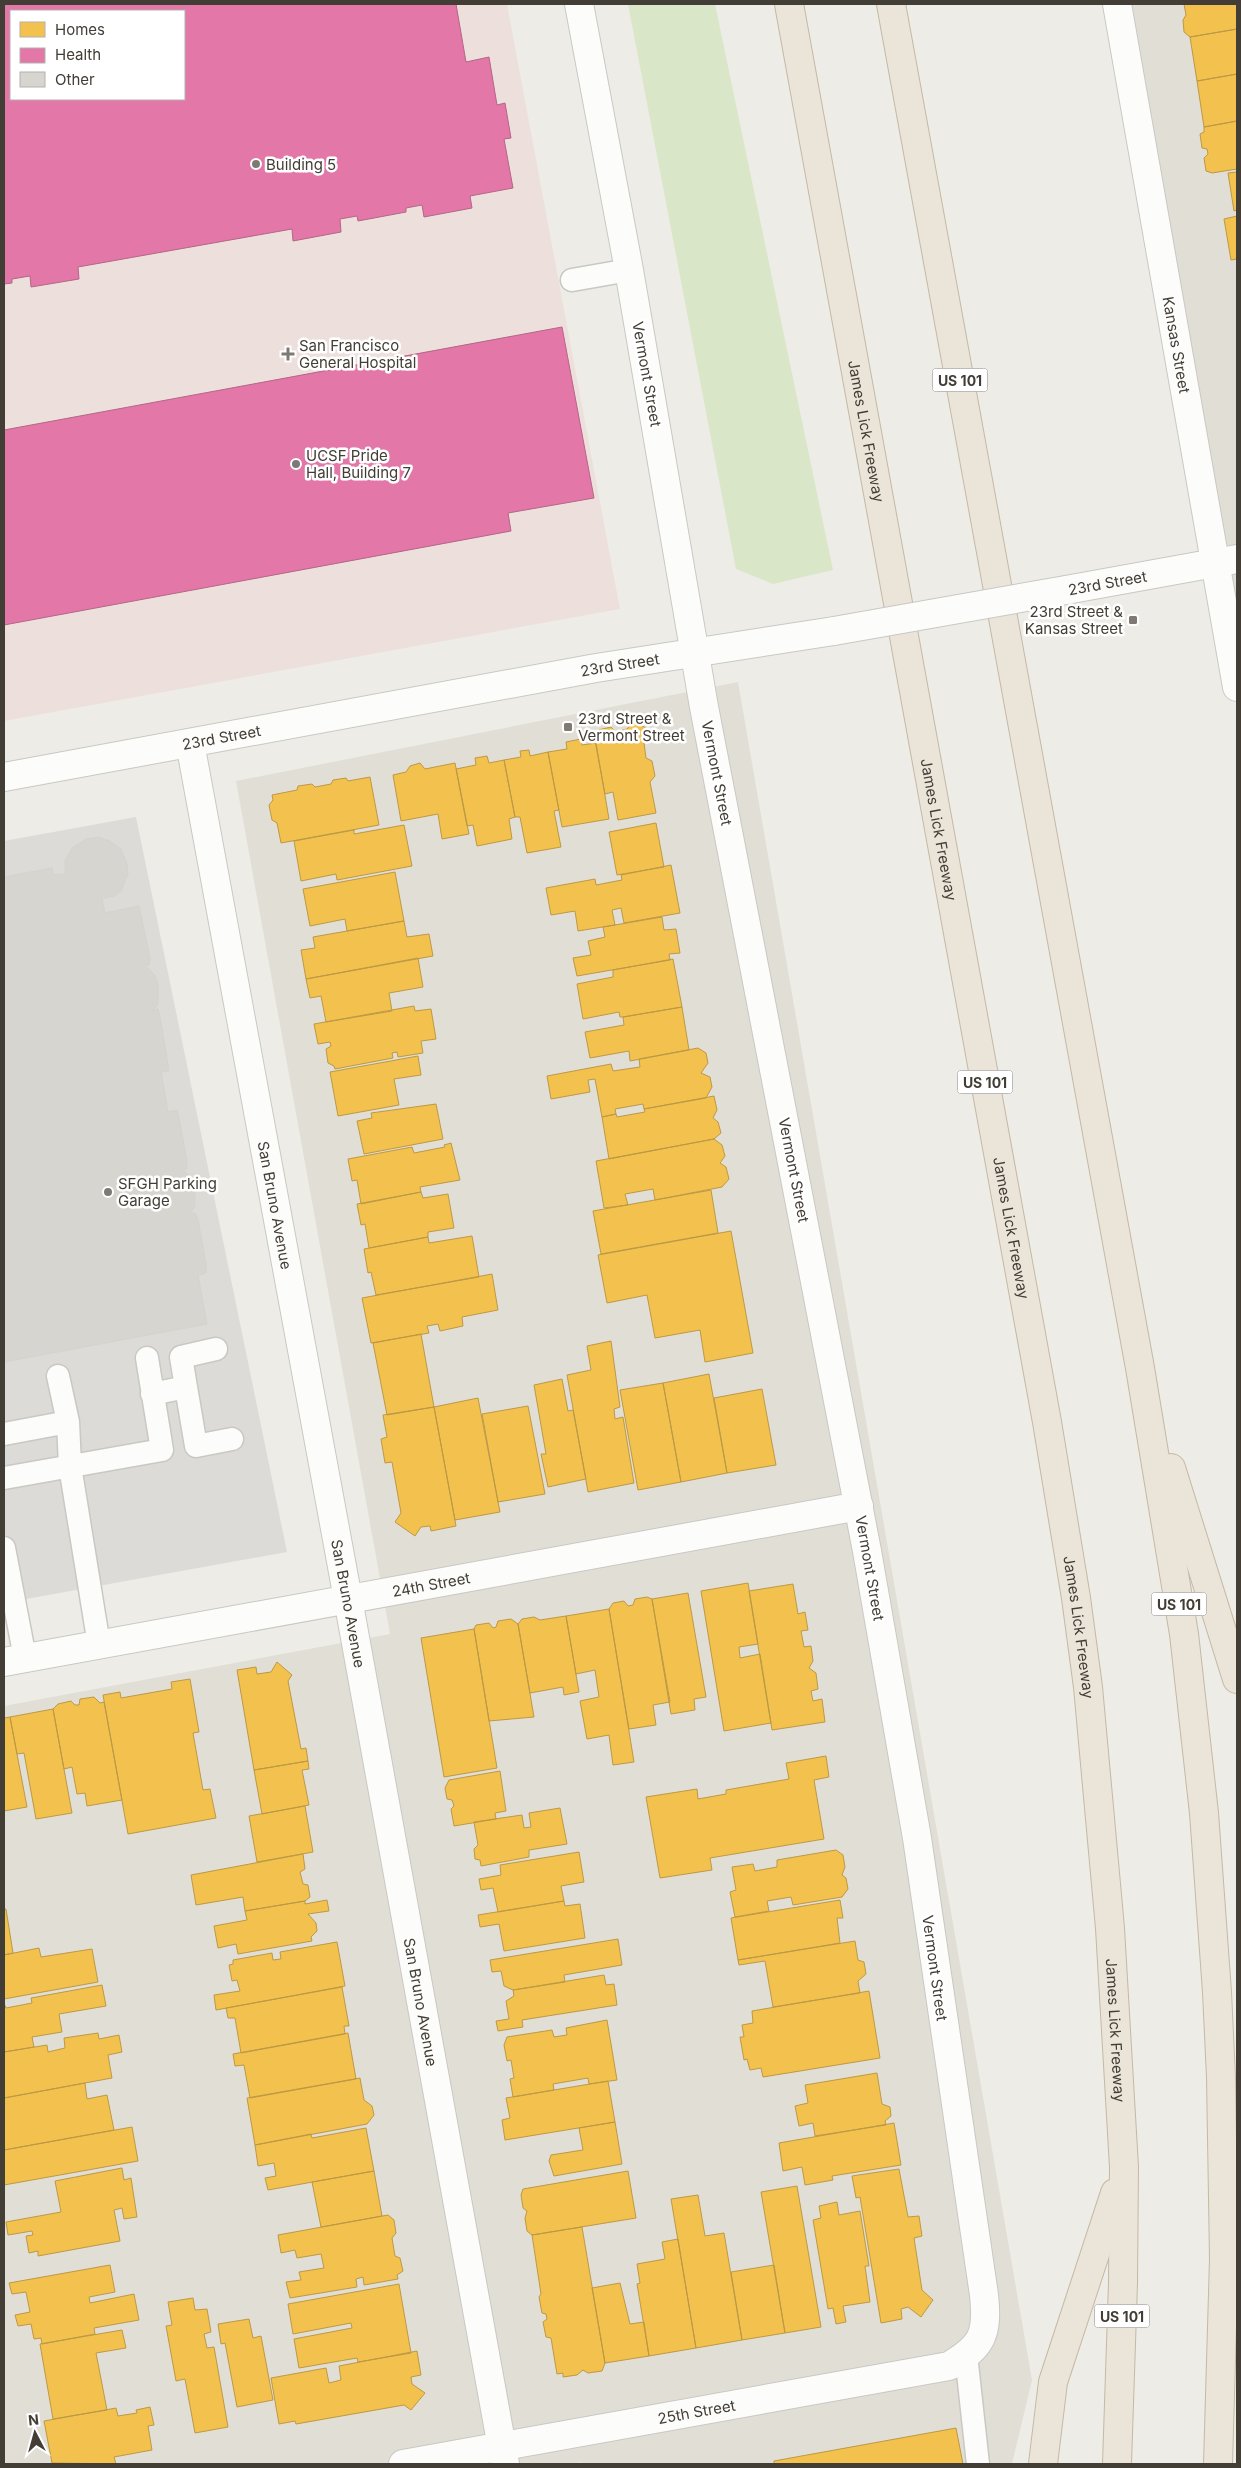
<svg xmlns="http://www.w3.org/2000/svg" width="1241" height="2468" font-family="Inter,sans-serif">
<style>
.residential{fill:#e1ded5}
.medical{fill:#ede0dc;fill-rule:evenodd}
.green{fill:#dae6c8}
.parking{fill:#dddbd7}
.homes{fill:#f2c14e;stroke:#bd9946}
.health{fill:#e377a8;stroke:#b36686;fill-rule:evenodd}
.building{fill:#d7d5d0;stroke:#d6d3cd}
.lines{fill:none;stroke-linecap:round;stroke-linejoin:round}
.service-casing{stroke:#cac8c3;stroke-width:25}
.minor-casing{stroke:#cac8c3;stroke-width:30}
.motorway-casing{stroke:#c4b9a4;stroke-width:30}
.service{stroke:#fcfcfb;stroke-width:22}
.minor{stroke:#fcfcfb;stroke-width:28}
.motorway{stroke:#eae4d9;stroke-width:28}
.minor-bridge-casing{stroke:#cac8c3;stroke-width:30;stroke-linecap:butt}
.minor-bridge{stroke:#fcfcfb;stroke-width:28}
.poi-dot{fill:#7e7a73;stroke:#fff;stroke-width:2}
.labels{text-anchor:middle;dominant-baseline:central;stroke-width:5;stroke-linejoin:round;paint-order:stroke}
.shield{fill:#fff;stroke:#7b7772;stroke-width:1}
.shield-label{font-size:14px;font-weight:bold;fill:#423d35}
.poi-label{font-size:15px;fill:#423d35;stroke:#fff;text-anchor:start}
.street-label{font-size:15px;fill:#423d35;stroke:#fff}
</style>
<rect width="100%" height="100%" fill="#eeece7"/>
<path class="residential" d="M1119,4H1237V657Z
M738,682L1032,2380L1012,2464H583L582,2462L571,2464H4V1706L390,1634L236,781Z"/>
<path class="medical" d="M4,4H507L620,609L4,721ZM11,11H184V99H11Z"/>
<path class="green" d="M628,4H715L833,570L773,584L736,569Z"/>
<path class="parking" d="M136,817L287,1552L4,1603V841Z"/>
<path class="homes" d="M1184,4H1237V29L1190,37L1184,32L1183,20L1186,15Z
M1237,29V74L1197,81L1190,37Z
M1237,74V121L1204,127L1197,81Z
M1237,121V169L1212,173L1206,171L1204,158L1208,154L1207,149L1202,148L1200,134L1204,132V127Z
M1237,172V210L1234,211L1228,173Z
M1237,216V259L1231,260L1224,219Z
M637,723L646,728L648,737L644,743L646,758L652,761L655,776L650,782L656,813L618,820L613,792L605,794L594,735L598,730L611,727L616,732L627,729L630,725Z
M581,739L582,745L596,743L609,819L562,827L548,752L567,749L566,742Z
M529,750L530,756L548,752L559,810L554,811L561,847L527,853L520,817H515L504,760L521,757L520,751Z
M487,756L489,763L504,760L515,817L509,819L512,839L477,846L473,825L467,826L456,769L476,765L475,758Z
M420,763L425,769L455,763L469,834L442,839L438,814L401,821L393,775L406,772L410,766Z
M370,777L379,825L281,843L277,823L272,820L269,805L273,800L272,795L297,790L298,786L312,784L315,787L331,784L333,780L346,778L348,781Z
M656,823L664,867L617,875L609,832Z
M404,825L412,866L337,880L336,874L301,881L294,841L354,830V834Z
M671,865L680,913L624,923L621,908L612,910L615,925L578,931L575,911L551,915L546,888L595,879L596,885L622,880L621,875Z
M395,872L404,921L347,931L345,919L310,926L303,889Z
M662,917L664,930L676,929L680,953L669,954L670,960L577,976L573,958L591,955L588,941L605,937L603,927Z
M404,921L407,937L429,934L433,956L306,979L301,950L315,948L313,937Z
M418,958L423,987L389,993L392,1011L326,1022L321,996L310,998L306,979Z
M673,959L682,1007L623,1017H620L619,1012L583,1019L577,984L613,977V970Z
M414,1006L415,1011L431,1009L436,1039L421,1041L423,1053L398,1057L397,1052L392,1053L393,1058L335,1069L334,1066L328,1063L326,1049L331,1046L330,1042L318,1044L314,1024Z
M682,1007L689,1050L630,1061L629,1051L590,1058L585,1032L624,1025L623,1017Z
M698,1048L706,1053L708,1063L701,1073L710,1077L712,1087L706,1098L644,1109L643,1104L615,1109L616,1114L602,1117L595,1079L588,1080L590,1092L551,1099L547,1076L611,1064L613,1071L640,1067L639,1059Z
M418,1056L421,1075L394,1079L399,1105L338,1116L330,1072Z
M714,1096L717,1110L713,1118L718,1122L721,1133L714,1139L609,1159L602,1117L616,1114L617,1117L645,1112L644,1109Z
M436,1104L443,1139L364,1154L357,1121L372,1118L371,1113Z
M714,1139L722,1145L725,1156L720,1163L726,1167L729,1179L722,1187L655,1200L653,1189L625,1194L628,1205L604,1208L596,1161Z
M451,1143L460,1180L420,1187L421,1192L361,1204L357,1180L352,1181L348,1159L412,1147L414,1153L445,1147L444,1145Z
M711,1190L718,1233L601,1254L593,1211Z
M421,1192L423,1198L448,1194L454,1228L428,1232V1237L369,1248L365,1224L361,1225L357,1204Z
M731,1231L753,1353L705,1362L700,1330L655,1338L647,1295L607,1303L598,1255Z
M472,1236L479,1277L376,1295L371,1272L368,1273L364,1249L428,1237L429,1243Z
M492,1274L498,1310L462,1317L463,1326L440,1331L438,1324L427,1326L429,1333L371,1343L362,1298Z
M421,1334L434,1407L387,1415L373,1343Z
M611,1341L620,1407L614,1409L615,1419L623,1417L634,1483L588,1492L567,1375L591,1370L587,1346Z
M709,1374L727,1473L681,1482L663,1383Z
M562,1379L568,1411L573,1410L586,1479L548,1487L541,1454H546L534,1385Z
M663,1383L681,1482L638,1490L620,1390Z
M762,1389L776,1465L727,1473L714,1398Z
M478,1398L500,1512L455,1520L434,1407Z
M528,1406L545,1494L498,1502L482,1414Z
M434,1407L456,1526L431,1531L430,1526L421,1527L415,1536L395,1522L401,1513L392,1462L385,1463L381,1439L387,1437L383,1415Z
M748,1583L758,1644L739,1647L740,1658L760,1654L771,1723L724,1731L701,1591Z
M793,1584L798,1614L805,1612L808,1630L801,1631L804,1647L811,1646L813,1661L809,1668L816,1673L818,1689L811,1691L813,1701L822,1699L825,1722L772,1730L749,1591Z
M688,1593L706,1697L694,1699L695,1710L671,1714L652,1599Z
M647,1597L652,1599L670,1702L653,1705L656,1725L629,1729L609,1609L613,1603L624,1601L628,1606L633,1605L635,1599Z
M609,1609L634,1762L613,1765L609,1735L587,1739L580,1701L599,1697L595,1670L576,1674L566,1616Z
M566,1616L579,1692L564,1695L563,1687L530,1693L518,1624L522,1619L534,1617L540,1620Z
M511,1619L518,1624L534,1717L489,1721L474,1629L476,1625L489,1623L493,1628L496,1627L498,1621Z
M474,1629L497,1768L444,1777L421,1638Z
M277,1662L292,1675L288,1681L301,1749L306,1748L308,1761L254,1770L237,1670L256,1667L257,1674L271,1672Z
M190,1679L199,1732L193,1733L203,1790L210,1789L216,1818L128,1834L103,1695L120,1692L121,1698L172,1689L171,1682Z
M94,1697L100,1703L104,1702L122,1800L87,1806L85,1793L77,1794L72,1767L64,1769L53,1709L58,1704L71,1701L75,1705H79L80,1699Z
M53,1709L72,1813L36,1819L24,1753L17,1754L10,1717Z
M10,1717L27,1807L4,1811V1718Z
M826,1756L829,1777L814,1780L824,1839L710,1858L712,1870L660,1878L646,1797L697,1789L698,1799L726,1794V1790L789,1779L786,1763Z
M308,1761L309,1769L302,1770L309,1805L262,1814L254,1770Z
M500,1771L506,1811L495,1813L496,1819L454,1826L451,1809L454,1806L452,1800L447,1799L445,1788L449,1780Z
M305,1806L313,1852L257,1862L249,1816Z
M560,1808L567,1844L529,1850V1857L481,1866L480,1860L475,1859L474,1849L478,1845L474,1822L522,1815L524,1828L531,1827L529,1813Z
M836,1850L843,1855L845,1867L842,1875L846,1878L848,1889L842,1897L793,1905L791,1897L767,1901L769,1911L735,1917L730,1892L736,1890L732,1867L753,1864L755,1871L777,1867V1860Z
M579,1852L584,1882L561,1886L564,1901L498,1912L493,1888L481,1890L479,1879L501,1875L500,1865Z
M303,1854L305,1869L300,1872L303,1884L308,1885L310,1897L305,1901L245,1911L243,1897L196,1905L191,1875Z
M327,1900L329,1911L308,1914L316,1923L317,1931L311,1937L312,1941L238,1954L236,1944L218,1948L214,1926L247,1920L245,1911L305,1901V1904Z
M840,1900L843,1918H837L840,1943L738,1960L731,1918Z
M564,1901L565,1906L580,1904L585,1938L504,1951L499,1924L480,1927L478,1915Z
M4,1909H6L13,1953L4,1955Z
M618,1939L622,1965L564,1975L565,1982L513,1990L504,1986L501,1971L492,1972L490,1960Z
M855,1941L858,1960L864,1962L866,1974L858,1981L860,1993L773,2007L765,1961L739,1965L738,1960Z
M337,1942L345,1986L216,2010L214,1995L240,1991L237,1980L232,1981L229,1965L233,1964V1960L272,1953L273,1960L281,1959L280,1952Z
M39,1948L41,1957L92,1949L98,1982L4,1999V1955Z
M604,1975L606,1985L614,1984L617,2005L522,2020L523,2027L498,2031L496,2021L509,2019L506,2001L514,1996L513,1990Z
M102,1985L106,2006L59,2014L62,2032L32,2037L34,2047L4,2052V2003L6,2008L32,2003L31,1998Z
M342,1987L349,2026H344L345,2034L241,2053L235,2018H228L226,2008Z
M869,1991L880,2058L763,2077L761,2068L750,2070L747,2059L744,2060L740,2037H744L742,2025L753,2023L752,2011Z
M607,2020L617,2080L589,2084L588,2078L553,2084L554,2090L513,2097L510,2079L514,2078L511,2060L507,2061L504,2045L507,2037L552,2030L554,2037L567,2035L566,2028Z
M98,2033L99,2039L119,2035L122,2052L108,2055L112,2078L4,2098V2052L47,2045L48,2052L65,2048L64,2038Z
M348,2033L356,2079L250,2098L244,2065L235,2066L233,2054Z
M877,2073L882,2104L890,2107L891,2116L885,2121L886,2125L815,2136L813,2123L799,2126L795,2106L808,2103L805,2085Z
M360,2078L364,2100L372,2106L374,2115L367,2124L255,2145L247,2098Z
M608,2081L615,2122L505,2140L502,2120L510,2118L506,2098Z
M85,2083L87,2099L107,2095L114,2130L4,2150V2098Z
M615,2122L622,2164L554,2176L549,2161L551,2155L583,2150L579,2128Z
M894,2123L901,2165L832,2176L833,2180L805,2185L802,2167L783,2171L779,2143Z
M132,2127L138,2161L4,2185V2150Z
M366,2128L374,2171L268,2190L265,2178L276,2176L274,2163L258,2166L255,2145L311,2134L312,2138Z
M122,2168L124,2180L131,2178L137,2217L124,2219L122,2208L114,2210L120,2241L38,2256V2251L29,2253L26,2236L33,2235L32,2231L8,2235L6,2222L61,2212L55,2181Z
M899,2169L908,2217L919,2216L922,2236L914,2238L922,2290L933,2300L921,2317L908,2307L901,2309L902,2319L881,2323L860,2197L856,2198L852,2176Z
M374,2171L382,2216L321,2227L312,2182Z
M628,2171L636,2218L532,2235L527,2231L525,2218L527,2211L523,2208L521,2195L523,2189Z
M797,2186L821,2327L785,2333L761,2192Z
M698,2195L705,2236L724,2233L742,2340L696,2348L671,2199Z
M837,2202L839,2215L860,2211L869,2266H865L870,2302L843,2306L846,2322L836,2324L833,2308L828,2309L813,2220L821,2218L819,2206Z
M388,2215L394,2220L396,2233L392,2238L395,2256L400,2258L403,2271L397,2275L398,2279L364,2285L363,2277L356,2279L357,2287L290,2298L286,2282L301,2280L299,2272L324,2268L321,2254L297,2258L295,2250L281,2253L278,2235Z
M582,2227L605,2363L602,2371L588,2373L583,2370L577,2375L563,2377V2373L557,2374L551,2338L546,2337L543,2322L547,2319L546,2314L542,2313L539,2297L541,2294L532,2235Z
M678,2239L696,2348L649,2356L637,2284L640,2283L637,2264L665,2259L662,2242Z
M110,2265L115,2292L89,2297L90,2303L134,2294L139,2320L94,2328L95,2334L42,2344L41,2338L34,2339L31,2324L18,2326L15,2315L30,2312L26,2292L12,2294L9,2283Z
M774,2265L785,2333L742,2340L731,2272Z
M620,2283L630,2324L644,2322L649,2356L605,2363L592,2288Z
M399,2284L411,2353L358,2362L357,2358L299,2368L294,2339L352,2328L351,2323L293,2334L288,2304Z
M193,2298L195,2310L207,2309L211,2332L204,2334L207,2348L214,2347L228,2427L195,2433L185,2379L176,2381L166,2326L172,2325L168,2302Z
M249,2319L253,2338L261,2336L273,2400L237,2407L225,2343L221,2344L218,2324Z
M122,2330L126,2348L96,2353L107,2410L53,2419L40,2344Z
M417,2351L421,2375L411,2377L412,2384L425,2393L411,2410L404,2405L296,2424L295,2421L279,2424L271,2378L326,2368L329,2383L341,2380L339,2366Z
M150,2407L154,2425L148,2426L152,2450L114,2457L116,2464L52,2463L44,2421L116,2408L118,2416L137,2413L136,2410Z
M956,2428L963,2464H774V2461Z"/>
<path class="health" d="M4,4H456L466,62L489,57L497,105L505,103L511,138L504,139L513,188L470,196L472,208L424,217L422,205L406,208V212L358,221L357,216L340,219L341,232L293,241L292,229L78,267L79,279L31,287L30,276L12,279V283L4,284ZM11,11H184V99H11Z
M562,327L594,498L508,513L511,531L4,625V430Z"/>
<path class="building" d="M99,837L110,841L121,849L127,864L128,874L121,891L114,896L102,899L105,913L139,906L150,958L149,965H145L155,975L158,984V1004L153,1010L158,1009L160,1017L169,1071L161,1072L168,1112L177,1110L179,1118L187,1162V1169L182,1170L190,1175L195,1187V1207L190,1213H195L198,1220L206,1264V1273L198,1275L207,1324L4,1362V877L52,868L53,875L65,874V861L72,848L86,839Z"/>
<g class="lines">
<g class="service-casing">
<path id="service" d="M572,280L629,270
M58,1376L68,1422L70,1466L99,1645
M186,1387L181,1357L216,1349
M152,1394L186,1387L196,1446L232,1439
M4,1434L68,1422
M4,1478L162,1450L147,1358
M4,1548L25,1658
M966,2355L978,2464"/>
</g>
<g class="minor-casing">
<g id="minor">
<path id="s1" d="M1117,4L1237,687"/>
<path id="s2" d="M1066,590L1237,559"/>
<path id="s3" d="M190,743L348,1599L505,2464"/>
<path id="s4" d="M4,777L596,668L834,631"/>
<path id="s5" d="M4,1662L859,1506"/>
<path id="s6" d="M403,2464L949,2366C983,2346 988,2334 984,2295L917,1838L867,1551L704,707L629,270L579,4"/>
</g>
</g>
<g class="motorway-casing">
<g id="motorway">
<path id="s7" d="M789,4L1047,1422L1076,1598L1088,1687L1110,1928L1124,2167L1123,2283L1117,2464"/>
<path d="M891,4L1140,1368L1184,1634L1204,1813L1217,1992L1221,2077L1224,2259L1218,2464"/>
<path d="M1171,1468L1237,1679"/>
<path d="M1043,2464L1053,2382L1115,2193"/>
</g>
</g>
<use href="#service" class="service"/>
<use href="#minor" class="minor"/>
<use href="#motorway" class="motorway"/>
<g class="minor-bridge-casing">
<path id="minor-bridge" d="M834,631L1066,590"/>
</g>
<use href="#minor-bridge" class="minor-bridge"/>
</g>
<g class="poi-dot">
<circle cx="256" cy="164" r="5"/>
<path d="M285.5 346.5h5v5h5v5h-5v5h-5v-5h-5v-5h5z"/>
<circle cx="296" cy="464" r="5"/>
<rect x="1128" y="615" width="10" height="10" rx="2.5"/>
<rect x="563" y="722" width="10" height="10" rx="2.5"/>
<circle cx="108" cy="1192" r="5"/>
</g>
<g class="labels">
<g class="shield">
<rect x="932.5" y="368.5" width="55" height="23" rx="4"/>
<rect x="957.5" y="1070.5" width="55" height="23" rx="4"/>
<rect x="1151.5" y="1592.5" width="55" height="23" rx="4"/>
<rect x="1094.5" y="2304.5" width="55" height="23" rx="4"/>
</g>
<g class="shield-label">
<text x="960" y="380">US 101</text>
<text x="985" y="1082">US 101</text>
<text x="1179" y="1604">US 101</text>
<text x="1122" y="2316">US 101</text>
</g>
<g class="poi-label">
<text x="266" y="164">Building 5</text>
<text x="299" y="345">San Francisco<tspan x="299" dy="17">General Hospital</tspan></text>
<text x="306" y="455">UCSF Pride<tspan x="306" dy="17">Hall, Building 7</tspan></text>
<text x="1123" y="611" text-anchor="end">23rd Street &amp;<tspan x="1123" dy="17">Kansas Street</tspan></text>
<text x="578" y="718">23rd Street &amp;<tspan x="578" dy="17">Vermont Street</tspan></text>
<text x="118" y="1183">SFGH Parking<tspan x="118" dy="17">Garage</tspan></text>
</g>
<g class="street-label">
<text stroke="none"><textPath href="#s1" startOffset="346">Kansas Street</textPath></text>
<text transform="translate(647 374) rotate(80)">Vermont Street</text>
<text stroke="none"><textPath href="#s7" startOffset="434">James Lick Freeway</textPath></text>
<text stroke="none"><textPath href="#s2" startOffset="42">23rd Street</textPath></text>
<text stroke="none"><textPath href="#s4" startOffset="626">23rd Street</textPath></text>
<text stroke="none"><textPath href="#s4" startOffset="221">23rd Street</textPath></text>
<text transform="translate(717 773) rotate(79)">Vermont Street</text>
<text stroke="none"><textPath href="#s7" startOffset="839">James Lick Freeway</textPath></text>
<text transform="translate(794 1170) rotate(79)">Vermont Street</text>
<text stroke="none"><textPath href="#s3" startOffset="470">San Bruno Avenue</textPath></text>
<text stroke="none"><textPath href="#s7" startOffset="1244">James Lick Freeway</textPath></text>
<text transform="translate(870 1568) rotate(80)">Vermont Street</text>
<text stroke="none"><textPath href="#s5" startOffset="434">24th Street</textPath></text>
<text stroke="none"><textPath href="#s3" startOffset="875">San Bruno Avenue</textPath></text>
<text stroke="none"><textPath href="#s7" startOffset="1649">James Lick Freeway</textPath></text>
<text transform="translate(935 1968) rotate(82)">Vermont Street</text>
<text stroke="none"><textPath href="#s3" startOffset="1280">San Bruno Avenue</textPath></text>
<text stroke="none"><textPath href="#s7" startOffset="2054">James Lick Freeway</textPath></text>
<text stroke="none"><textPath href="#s6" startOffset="298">25th Street</textPath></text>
</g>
</g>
<rect width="1241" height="2468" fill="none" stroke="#423d35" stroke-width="10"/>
<rect x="10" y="10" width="175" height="90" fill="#ffffff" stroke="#b3b1ae"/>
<rect x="20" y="22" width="25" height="15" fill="#f2c14e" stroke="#b3b1ae"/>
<text x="55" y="35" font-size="15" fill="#423d35">Homes</text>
<rect x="20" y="48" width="25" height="15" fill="#e377a8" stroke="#b3b1ae"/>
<text x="55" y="60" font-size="15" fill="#423d35">Health</text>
<rect x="20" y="72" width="25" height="15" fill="#d7d5d0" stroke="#b3b1ae"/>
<text x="55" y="85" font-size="15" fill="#423d35">Other</text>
<g transform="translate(35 2433) rotate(354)" stroke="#ffffff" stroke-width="4" paint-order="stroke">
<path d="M0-4L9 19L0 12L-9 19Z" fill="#423d35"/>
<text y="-8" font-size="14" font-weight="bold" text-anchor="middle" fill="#423d35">N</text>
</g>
</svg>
